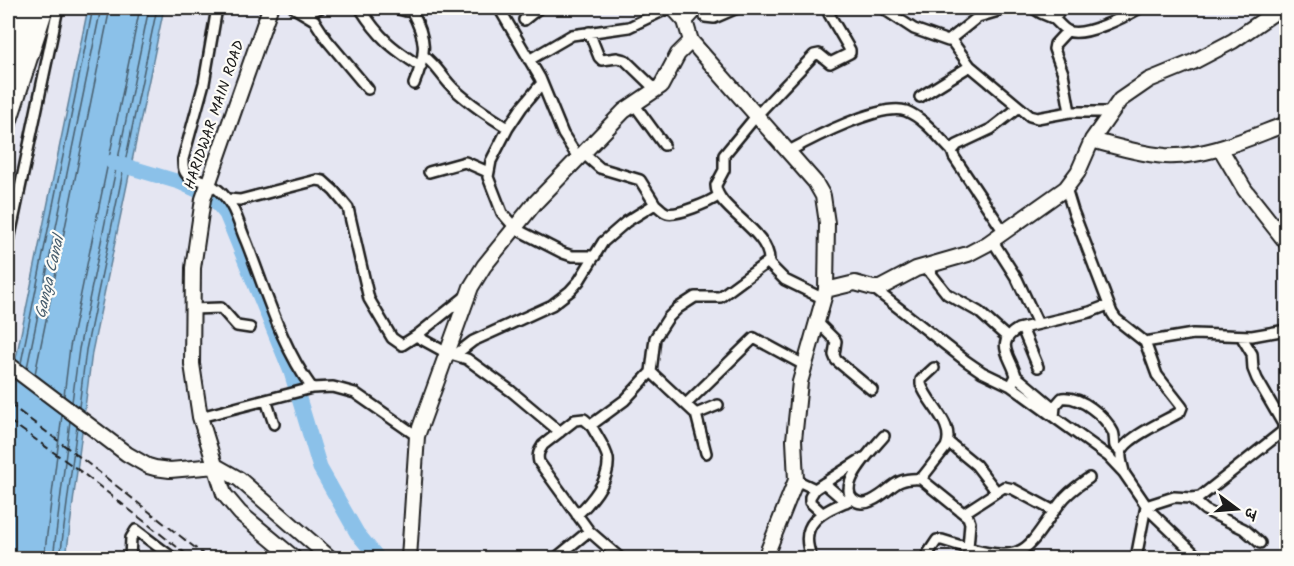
<svg xmlns="http://www.w3.org/2000/svg" width="1294" height="566" font-family="Kalam,'Playpen Sans Deva',sans-serif">
<style>
.water{fill:#8bc1e9;stroke:#5f7f97;stroke-width:1.5}
.lines{fill:none;stroke-linecap:round;stroke-linejoin:round}
.shore{stroke:#485e6e;stroke-width:1.5}
.river{stroke:#8bc1e9;stroke-width:15}
.street-casing{stroke:#1c1c1c;stroke-width:14}
.secondary-casing{stroke:#1c1c1c;stroke-width:18}
.highway-casing{stroke:#1c1c1c;stroke-width:22}
.street{stroke:#fdfcf7;stroke-width:9}
.secondary{stroke:#fdfcf7;stroke-width:14}
.highway{stroke:#fdfcf7;stroke-width:18}
.rail{stroke:#1c1c1c;stroke-width:2;stroke-dasharray:9 4.5;stroke-linecap:butt}
.labels{text-anchor:middle;dominant-baseline:central;stroke-width:4.5;stroke-linejoin:round;paint-order:stroke}
.street-label{font-size:15px;fill:#1c1c1c;stroke:#fdfcf7}
.water-label{font-size:16px;font-style:italic;fill:#485e6e;stroke:#fdfcf7}
</style>
<rect width="100%" height="100%" fill="#e5e6f2"/>
<filter id="ink" filterUnits="userSpaceOnUse"><feTurbulence type="fractalNoise" baseFrequency=".0167" numOctaves="2"/><feDisplacementMap in="SourceGraphic" scale="12" xChannelSelector="R" yChannelSelector="G"/><feConvolveMatrix kernelMatrix="1 2 1 2 8 2 1 2 1" color-interpolation-filters="sRGB"/></filter>
<g filter="url(#ink)">
<path class="water" d="M88,8H164L92,352L66,558H8V397Z"/>
<g class="lines">
<path class="shore" d="M21,363L93,8
M27,368L101,8
M35,374L110,8
M64,396L70,347L140,8
M72,402L79,349L149,8
M79,407L86,350L157,8
M44,558L62,415
M53,558L70,421
M60,558L77,426"/>
<path class="river" d="M112,162L179,182L212,197L226,214L291,372L320,468L357,533L378,558"/>
<g class="street-casing">
<path id="street" d="M217,8L204,83L183,159C182,183 196,175 209,184C215,187 223,194 227,199C236,210 240,228 246,241C266,291 280,344 312,388
M294,8L314,20L327,40L368,89
M360,8C379,38 392,48 421,67
M395,8L406,11L415,8
M499,8L540,78L563,134L579,159
M882,8L914,29L948,41L978,17L995,12L1004,8
M1033,8L1041,13L1053,18
M1063,8L1053,18C1058,22 1063,29 1068,31C1084,38 1126,16 1140,8
M411,10C427,39 427,53 414,84
M307,14L320,8
M705,17L714,18L737,8
M524,20L539,8
M1067,31L1055,44L1054,49L1063,73L1070,112
M589,32L599,57L602,60L617,58L625,60L656,90
M951,40L970,66L1030,116L1037,118L1070,112H1110
M424,56C438,67 442,77 453,88C470,104 489,116 508,128
M529,60L572,35L629,27L669,8
M542,83L522,107L508,128L491,161L488,177L502,213L516,229L563,253L572,256H595
M920,97L970,66
M634,104L664,145
M789,151C811,139 882,102 906,111C924,118 939,138 952,151
M584,154L600,168L640,180L655,204
M429,172L465,162L488,172
M1066,188L1073,211L1112,313L1116,319L1145,342L1157,375L1182,407L1180,412C1167,420 1124,438 1121,453C1120,459 1123,466 1124,472
M228,199L240,200L317,180L323,181L334,191L348,208L369,299L392,338L402,345L416,336L447,353L467,359L511,391L560,432
M1004,232L954,157L952,151L957,145L991,129L1018,108
M992,240L1017,279L1038,324
M8,245L58,8
M768,263L785,280L824,299
M925,266L947,294L979,312L1008,338
M873,288L966,361L982,372L1011,386L1108,456L1124,473L1150,511L1199,558
M192,309L221,308L237,326L250,328
M817,322L836,341L834,355L836,360L872,390
M1022,328L1038,367
M416,336L466,296
M1145,342L1193,334L1252,336L1286,330
M455,355L473,341L552,305L570,291L579,281L603,242L626,222L655,204C659,207 663,212 667,213C677,216 710,202 718,196
M651,372L696,414L706,453
M1016,376L1054,408
M1011,386L1016,376C1012,358 993,343 1018,329L1090,312L1108,305
M266,400L274,424
M686,404L754,338L804,365
M696,414L718,405
M200,417L312,388L333,387L355,393L417,436
M1054,417L1055,406L1062,398C1081,396 1105,416 1113,432C1115,436 1114,442 1115,446L1121,451
M884,436C874,448 837,484 853,499C858,504 865,504 871,501C893,491 892,477 921,479L946,447C956,424 927,404 921,384V380L934,368
M948,442L976,465L996,491
M921,479L968,517L970,523L968,548C1030,566 1028,544 1061,502C1068,492 1079,485 1089,478
M796,480L815,489L810,497V502L822,513
M824,483L846,502
M815,489L863,458
M1191,498L1205,510L1244,529L1260,543
M964,513L1004,487L1013,489L1054,511
M577,515C591,502 610,480 608,459C606,448 596,435 591,425
M130,558L131,538L136,530L173,558
M556,558L589,531
M620,558L589,531L539,462C537,455 539,451 543,445L575,420L584,419L591,425L625,400L651,372L655,338L668,318L678,308L695,297H720L769,261C770,231 715,208 716,185L724,170V155L757,115L814,55L819,54L830,63L850,53V50L829,14
M812,558C796,522 824,511 852,499
M925,558L937,540H942L968,548
M1136,558L1146,506L1174,497L1191,498L1200,497L1283,431V424L1257,379L1253,369L1252,354L1241,336"/>
</g>
<g class="secondary-casing">
<path id="secondary" d="M270,8L203,199L193,268L192,364L200,417L224,494L240,513L294,558
M673,8L685,21L691,41L815,182L823,196L827,223L826,290L800,382L794,440L796,480L765,558
M685,21L697,8
M8,126L46,8
M1092,140C1116,147 1141,154 1165,156C1207,158 1248,138 1286,124
M1220,148L1245,190L1286,242
M826,290L855,283L873,288H880L916,269L968,254L987,244L1066,188L1078,172L1092,140L1120,100L1149,80L1193,62L1233,41L1281,8
M8,364L127,454L148,466L155,468L170,470L216,466L239,479L330,558
M409,558L417,436L471,287L484,266L534,204L624,111L661,86L678,54L691,41"/>
</g>
<g class="highway-casing">
<path id="highway" d="M8,21L12,8
M8,79L30,8"/>
</g>
<use href="#street" class="street"/>
<use href="#secondary" class="secondary"/>
<use href="#highway" class="highway"/>
<path class="rail" d="M8,403L81,458L208,558
M8,420L80,471L191,558"/>
</g>
</g>
<g class="labels">
<g class="street-label">
<text transform="translate(215 115) rotate(-71)">HARIDWAR MAIN ROAD</text>
</g>
<g class="water-label">
<text transform="translate(50 277) rotate(-77)">Ganga Canal</text>
</g>
</g>
<rect width="1294" height="566" fill="none" stroke="#fdfcf7" stroke-width="30"/>
<rect x="15" y="15" width="1264" height="536" fill="none" stroke="#1c1c1c" stroke-width="2" filter="url(#ink)"/>
<g transform="translate(1237 509) rotate(106)" stroke="#fdfcf7" stroke-width="4.5" paint-order="stroke">
<path d="M0-4.5L10 22L0 15L-10 22Z" fill="#1c1c1c"/>
<text y="-9" font-size="16" font-weight="bold" text-anchor="middle" fill="#1c1c1c">उ</text>
</g>
</svg>
